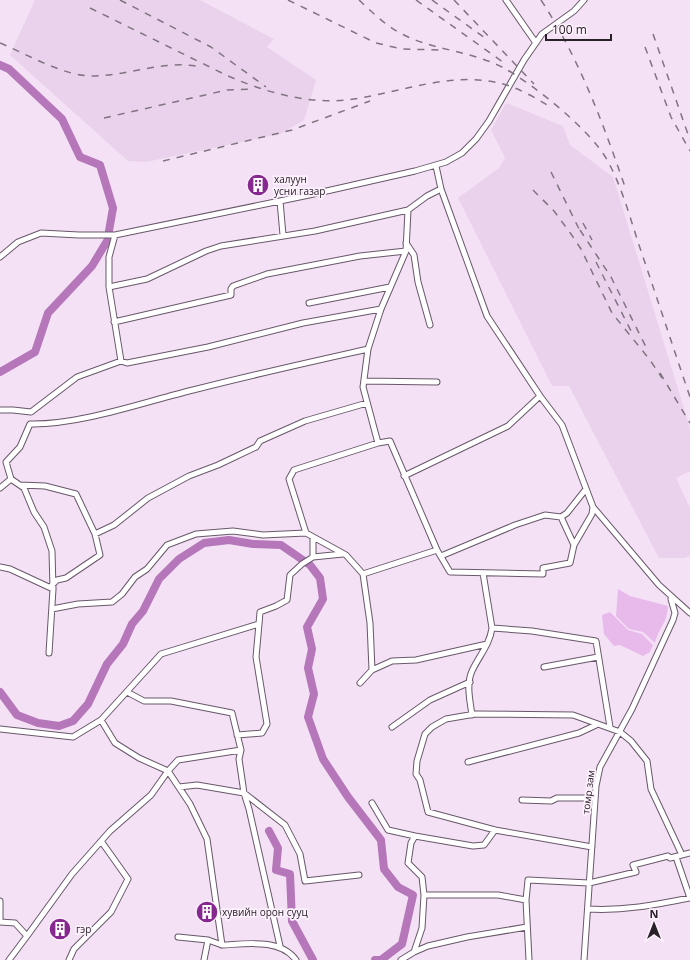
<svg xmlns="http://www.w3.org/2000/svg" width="690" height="960" font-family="'Open Sans',sans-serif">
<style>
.built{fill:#ead2ec}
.green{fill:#e8baeb}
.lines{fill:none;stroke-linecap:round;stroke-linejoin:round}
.river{stroke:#b576ba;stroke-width:8}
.minor-casing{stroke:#685869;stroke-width:7}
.minor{stroke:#fff;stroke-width:5}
.rail{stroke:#807481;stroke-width:1.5;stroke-dasharray:7 7;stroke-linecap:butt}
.labels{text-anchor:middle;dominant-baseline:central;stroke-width:3.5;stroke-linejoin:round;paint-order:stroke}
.poi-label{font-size:10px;fill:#282128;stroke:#fdf1fd;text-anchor:start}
.street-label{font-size:10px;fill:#282128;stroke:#fdf1fd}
</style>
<rect width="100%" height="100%" fill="#f4e1f5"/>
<path class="built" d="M35,0H200L274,39L267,47L316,80L304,120L280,134L146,162L128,161L10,55Z
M506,103L563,126L570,145L613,177L690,428V471L676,478L690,508V556L685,558H659L569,386H552L458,198L499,168L505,158L491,130Z"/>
<path class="green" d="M618,589L630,596L668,606C667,624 659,627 655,643L643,632L629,629L616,616Z
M610,612L628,630L642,634L653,645L650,652L643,656L620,645L614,646L604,634L602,615Z"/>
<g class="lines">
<path class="river" d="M0,65L9,69L62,119L80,157L100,165L113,208L109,231
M0,372L35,352L48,313L92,266L107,241
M0,692L17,715L38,723L59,726L73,721L88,704L107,664L123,644L132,624L143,611L159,579L179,559L204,543L229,540L253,544L281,545L310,565L320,578L323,599L307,627L312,649L308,668L314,694L308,717L323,759L348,797L381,840L384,869L398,887L413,895L402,944L381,960H375
M269,831L278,848L276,870L290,874L292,921L313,960"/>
<g class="minor-casing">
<path id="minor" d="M506,0L536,43
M436,166L441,189L487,316L540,396L562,425L593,507L659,585L690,613
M280,201L283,235
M115,235L109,257V287L121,361
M406,243L414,255L418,282L430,325
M0,257L18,242L41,233L79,235H115L309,195L415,171L446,162L462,153L476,139L489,121L524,60L542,34L574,11L584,0
M109,287L147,279L206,251L221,246L315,231L408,210
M309,303L390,287
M114,322L231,295V289L233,286L267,274L360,256L406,251
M364,381L437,382
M0,410H13L31,412L77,377L121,361L127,363L208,347L303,323L381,309
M404,476L508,426L540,396
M20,485L45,486L76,494L95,534L114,525L148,498L189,476L218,465L256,447L260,441L305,421L367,403
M0,488L11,479
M574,545L561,517L567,513L586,489
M437,550L390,441L378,443L363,387L368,349L381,309L406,251L408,210L427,196L441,189
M441,556L515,525L545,515L561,517
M313,557V537
M0,567L10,569L53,589
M363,574L346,555L306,533L289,479L294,470L378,443
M52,585L57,580L66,578L100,555L95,534
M52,609L78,604L112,602L122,594L135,577L147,569L167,545L196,534L233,531L263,535L306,533
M492,628L532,631L596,641L610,727
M49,653L53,589L52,551L44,527L34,512L24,488L11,479L6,462L20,447L30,424C80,425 144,402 193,390C251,375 310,362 368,349
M544,667L598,657
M372,670L392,661L416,660L487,644
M360,683L372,670L370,623L363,574L437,550L450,572L543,574V568L570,563L574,545L592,514L593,507
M127,692L144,701H171L232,713L241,750L239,759L244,793L285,825L300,854L305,881L359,875
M472,715C470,701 466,684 472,671C479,656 490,644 492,628L483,573
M101,720L161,654L259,624L260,612L276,606L287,600L290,575L302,564L313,557L343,554
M392,727L430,700L470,682
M0,729L73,737L101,720L115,743L139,758L168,771L151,795L110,831L72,874L27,936
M237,735L262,733L267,724L256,657L259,624
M468,762L579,733L596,725
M179,787L197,785L244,793L249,809L280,946
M522,800L551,801L557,798H595
M372,803L388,830L415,836
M592,847L495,830L428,812L420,780L416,774L417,761L425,734L432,727L446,719L475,714L573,715L620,732L631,741L647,761L651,789L682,855
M424,895H498L526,900
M0,901V922L15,923L27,936L9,960
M588,909C623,911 655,905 690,898L676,857
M178,937L208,940
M222,945C246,944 280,938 296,960
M414,952L428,946L467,937L527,927
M69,960L74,949L111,912L128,879L101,841
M204,960L208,940L222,945L207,839L190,804L168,771L178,760L241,750
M401,960L414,952L422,928L424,895L422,877L408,863L411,843L415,836L473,846L484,845L495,830
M529,960L526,900L528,880L589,883L636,872L633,865L668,856L670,858L690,853
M584,960L596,786L600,767L632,709L673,620L675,613L671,599"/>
</g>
<use href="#minor" class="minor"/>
<path class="rail" d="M120,0L211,47L266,87
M288,0L376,43L402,49L441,50
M359,0C373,13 387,27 404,35C434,50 470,51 502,67C532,83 588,128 606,158C622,186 630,218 640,248C657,298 673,347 690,397
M416,0L507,65
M432,0L485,38
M454,0L534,84
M541,0C579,58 603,123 625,187
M90,8L228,76C265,92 306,104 347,100C396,94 449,71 499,83C517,87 534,97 549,106
M653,34L690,140
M0,43C27,54 63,76 92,76C129,76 164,59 202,67
M645,47L671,117L690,151
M104,118L227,90L254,89
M163,161L292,130L370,101
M551,172L582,235
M533,190L554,211L571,234L581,249L612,313L650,360L662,378
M583,223L592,240
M580,230L611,277L647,349
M596,262L631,331
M660,373L690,423"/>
</g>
<defs>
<g id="building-disc" transform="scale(1.15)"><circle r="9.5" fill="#872790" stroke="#fdf1fd"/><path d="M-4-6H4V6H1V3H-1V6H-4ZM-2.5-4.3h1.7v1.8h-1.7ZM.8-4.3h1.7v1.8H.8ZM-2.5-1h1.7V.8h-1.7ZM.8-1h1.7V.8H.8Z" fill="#fff"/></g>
</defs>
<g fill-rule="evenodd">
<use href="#building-disc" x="258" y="185"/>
<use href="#building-disc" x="207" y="912"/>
<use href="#building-disc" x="60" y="929"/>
</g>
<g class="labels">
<g class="poi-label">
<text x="274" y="179">халуун<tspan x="274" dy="12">усни газар</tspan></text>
<text x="222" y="912">хувийн орон сууц</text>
<text x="76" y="929">гэр</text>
</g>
<g class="street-label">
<text transform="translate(588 792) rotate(-83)">томр зам</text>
</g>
</g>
<g transform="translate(654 924)" stroke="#fdf1fd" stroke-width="3" paint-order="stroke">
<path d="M0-3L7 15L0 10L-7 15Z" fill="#282128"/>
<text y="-6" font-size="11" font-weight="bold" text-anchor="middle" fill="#282128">N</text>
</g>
<path d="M546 34v6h65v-6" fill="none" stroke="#282128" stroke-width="2"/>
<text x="552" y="34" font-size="12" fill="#282128" stroke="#fdf1fd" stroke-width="3" paint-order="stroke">100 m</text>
</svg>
